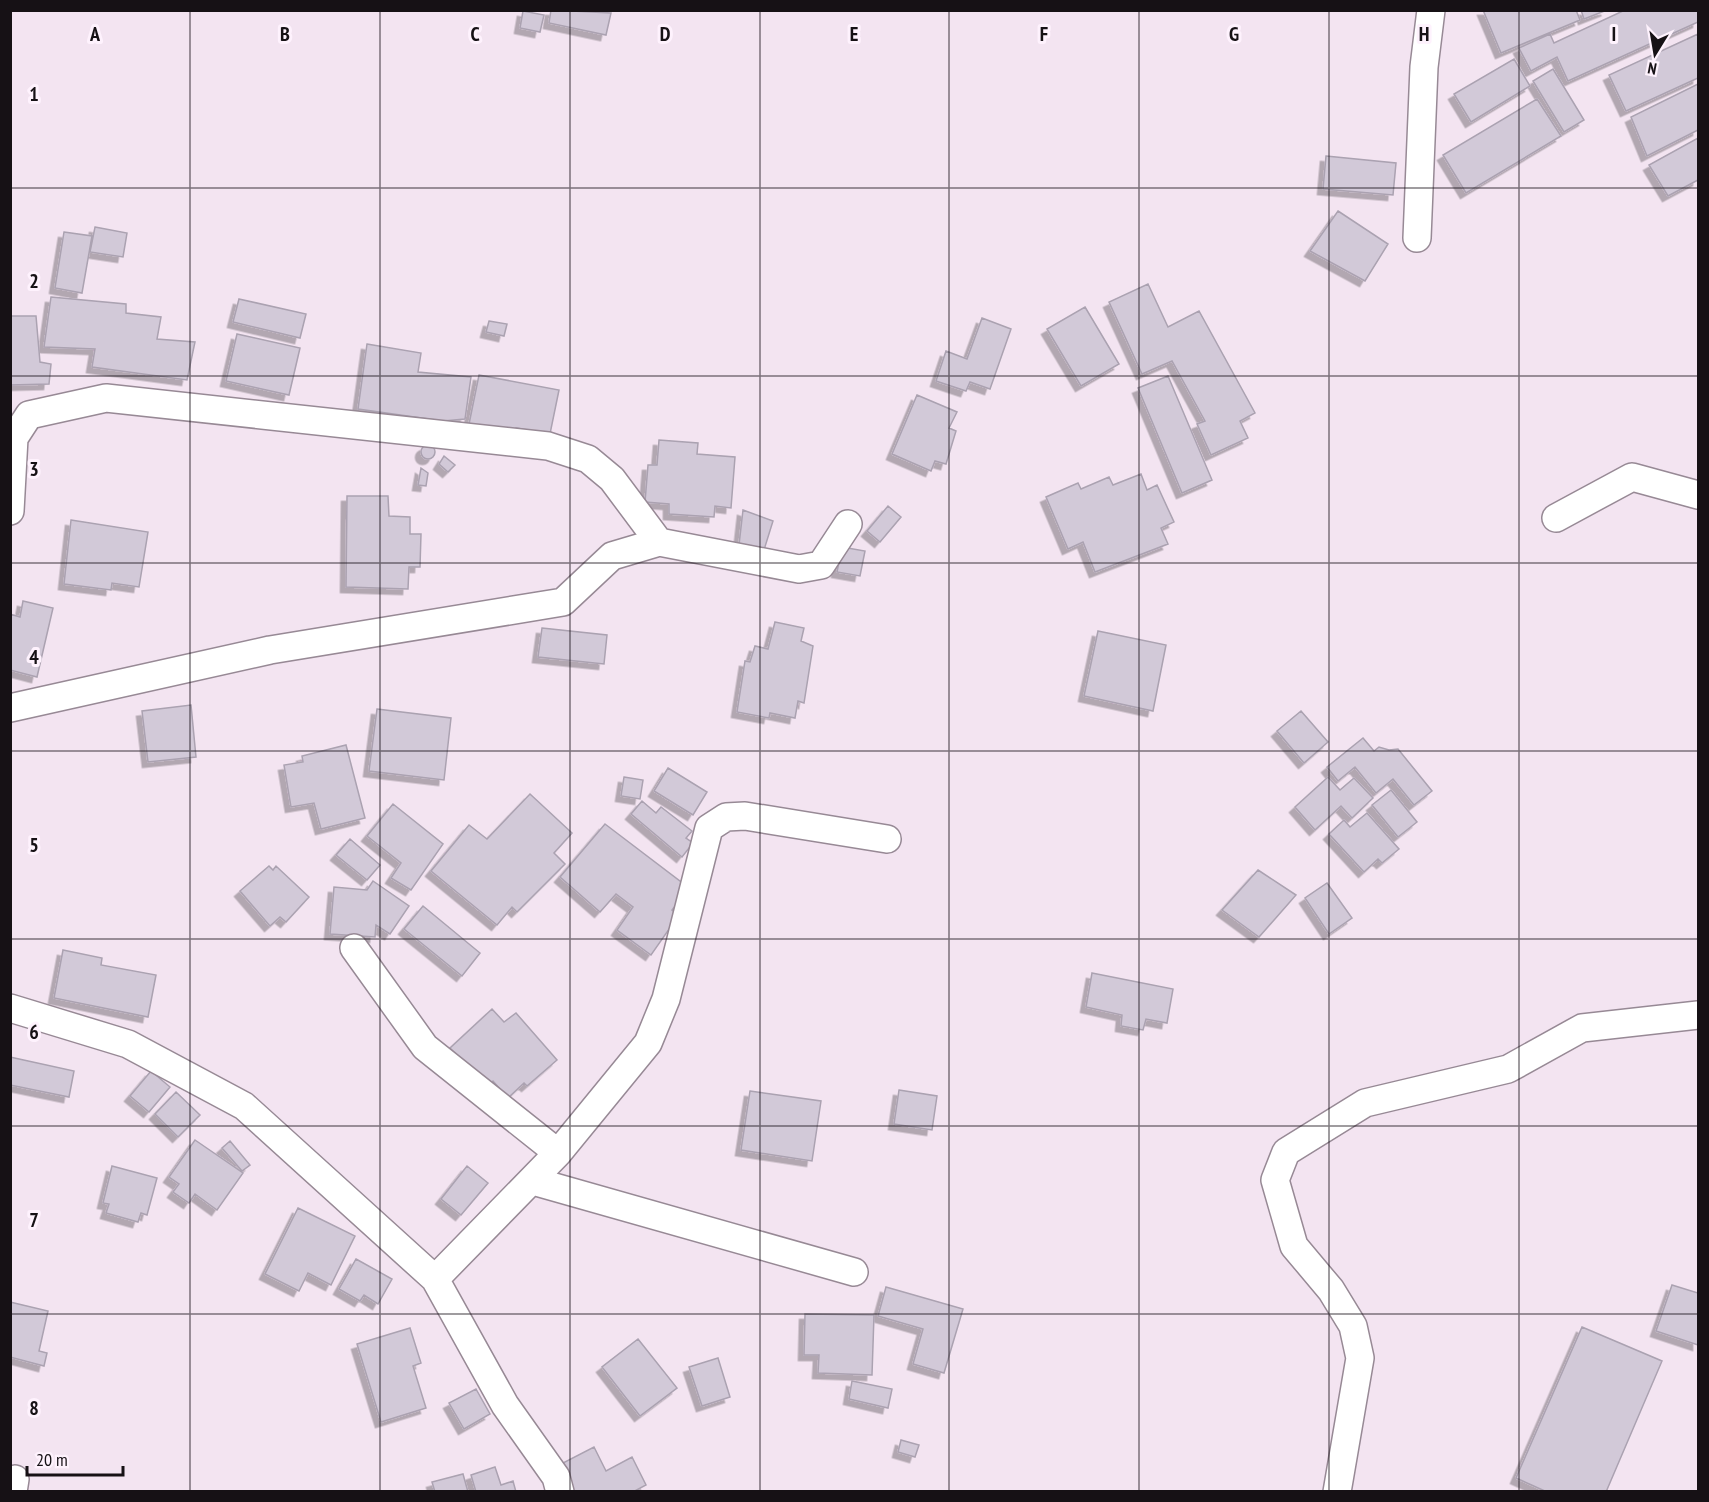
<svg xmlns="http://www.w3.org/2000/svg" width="1709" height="1502" font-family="'PT Sans Narrow',sans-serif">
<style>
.building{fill:#d2c9d8;stroke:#aba2b1;stroke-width:1.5;filter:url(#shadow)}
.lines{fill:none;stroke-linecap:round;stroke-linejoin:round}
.street-casing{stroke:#978995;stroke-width:30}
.street{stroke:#fff;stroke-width:27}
.grid{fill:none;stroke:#161115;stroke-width:1.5;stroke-opacity:0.55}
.grid-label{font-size:20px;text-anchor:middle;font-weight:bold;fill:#161115;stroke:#fef2fd;stroke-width:6;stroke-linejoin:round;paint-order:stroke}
</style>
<defs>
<filter id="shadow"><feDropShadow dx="-5.5" dy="5.5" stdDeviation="0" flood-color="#0004"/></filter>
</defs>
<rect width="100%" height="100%" fill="#f3e4f1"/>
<path class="building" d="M551,10L611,13L606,35L549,23Z
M1483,10H1576L1580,20L1501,53Z
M1581,10H1607L1584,19Z
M1625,10H1698V22L1568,81L1557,57L1531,71L1519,48L1550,34L1554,43Z
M523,11L544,15L540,32L520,28Z
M1698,34V78L1626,111L1609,75Z
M1514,59L1530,86L1471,122L1454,94Z
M1553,69L1584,120L1564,132L1533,81Z
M1698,84V130L1647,156L1631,117Z
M1537,99L1561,136L1466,193L1443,155Z
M1698,138V180L1668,196L1649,165Z
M1326,156L1396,163L1393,195L1323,189Z
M1338,211L1388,244L1365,281L1310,251Z
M95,227L127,233L123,257L90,252Z
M64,232L92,236L82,293L55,288Z
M1148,284L1168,327L1199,311L1255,413L1240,421L1248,438L1211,455L1197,424L1205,421L1172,361L1142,374L1109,302Z
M51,297L126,304V313L161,317L157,339L195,342L187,380L92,367L95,349L44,347Z
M239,299L306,314L300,338L233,322Z
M1085,307L1119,364L1081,386L1047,329Z
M10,316H36L40,362L51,364L49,384L10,385Z
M982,318L1011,329L990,389L970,382L966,391L936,381L946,351L967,359Z
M489,321L507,324L504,336L486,332Z
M237,334L300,348L289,395L226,381Z
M367,344L421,353L418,372L471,377L465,419L443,421L358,409Z
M479,375L559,390L550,434L516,428L515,438L468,429Z
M1168,376L1212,480L1182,493L1138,388Z
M917,395L957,412L949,428L956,431L946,464L935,461L931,471L892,454Z
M659,440L698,443L697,454L735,457L731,508L715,506L714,517L669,514V504L645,502L648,465H657Z
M421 452a7 7 0 1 1 14 0a7 7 0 1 1-14 0Z
M444,456L455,465L448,472L439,464Z
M421,468L428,473L426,486L418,485Z
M1141,474L1147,490L1157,485L1174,522L1161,528L1168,544L1095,572L1083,542L1068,549L1046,497L1078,483L1081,489L1109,477L1113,485Z
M347,496H388L389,516L410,517V534H421L420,567H409L408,589L346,587Z
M888,506L901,517L880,542L867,531Z
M743,510L773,521L764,550L739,545Z
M71,520L148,532L139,587L112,583L111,590L64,584Z
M842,547L865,551L860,576L837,572Z
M23,601L53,608L37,677L10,670V614L20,617Z
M775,622L804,628L801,641L813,646L804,703L798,701L795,718L770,713L769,718L737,712L745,661L750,662L755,646L768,649Z
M542,628L607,635L604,664L538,657Z
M1098,631L1166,645L1153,711L1084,696Z
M191,705L196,757L148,762L142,711Z
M377,709L451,718L444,780L369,771Z
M1301,711L1328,742L1304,763L1277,731Z
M1363,738L1374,751L1379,747L1389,750L1398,749L1432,791L1414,805L1393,779L1376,793L1355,767L1338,781L1327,767Z
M346,745L365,818L321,829L314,803L291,807L284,765L303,762L302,756Z
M668,768L707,792L693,815L654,791Z
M624,777L643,780L640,799L621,796Z
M1328,777L1340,790L1354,778L1373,798L1352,818L1341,806L1315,830L1295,807Z
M1391,790L1417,822L1398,837L1372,805Z
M530,794L572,833L554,853L565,864L517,912L512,907L497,925L431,871L469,825L487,839Z
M642,801L656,813L661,807L692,831L686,838L693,843L682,857L631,814Z
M393,804L443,844L411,890L391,878L401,863L367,836Z
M1367,813L1399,849L1382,863L1378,859L1364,872L1329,834L1344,820L1350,827Z
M605,824L689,888L672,910L679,915L651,955L617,930L633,907L616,894L600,912L560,877Z
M350,839L380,865L367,880L336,855Z
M269,866L273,870L276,866L309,897L286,922L280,917L270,926L240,891Z
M1258,870L1296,895L1259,937L1222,910Z
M373,881L409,906L390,934L376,925L375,937L330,934L334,887L367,890Z
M1327,883L1352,918L1329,934L1305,898Z
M423,906L480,953L462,976L404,929Z
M63,950L102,958L101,965L156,975L148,1017L54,998Z
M1092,973L1173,989L1167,1023L1146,1019L1143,1030L1121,1026L1122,1015L1086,1007Z
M492,1009L504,1022L516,1013L557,1060L527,1086L524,1083L508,1098L493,1081L487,1087L450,1048Z
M10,1057L74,1071L69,1097L10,1085Z
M151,1071L170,1087L149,1112L130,1096Z
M899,1090L937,1096L932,1130L894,1124Z
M750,1091L821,1101L812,1161L741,1150Z
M176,1092L200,1115L178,1137L155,1114Z
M195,1140L243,1173L217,1210L195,1194L189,1203L173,1192L179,1184L169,1177Z
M230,1141L250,1165L242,1171L222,1148Z
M112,1166L157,1178L147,1215L141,1213L138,1222L106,1213L109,1204L103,1203Z
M467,1166L488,1183L461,1215L441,1199Z
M298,1208L355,1236L331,1285L308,1273L299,1291L265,1274Z
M356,1259L392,1279L378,1304L364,1295L360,1301L339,1289Z
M1672,1285L1698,1293V1345L1656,1331Z
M886,1287L963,1309L944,1373L913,1364L923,1329L878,1316Z
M10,1302L48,1311L39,1351L47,1353L44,1366L10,1357Z
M805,1314L874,1315L872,1375L818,1373L819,1355H804Z
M1582,1327L1662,1361L1606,1492H1547L1516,1478Z
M410,1328L421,1363L413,1366L426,1408L381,1422L357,1344Z
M638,1339L677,1388L640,1416L602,1367Z
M718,1358L730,1397L702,1406L689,1367Z
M852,1381L892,1389L888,1408L849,1399Z
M476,1389L490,1414L464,1429L449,1403Z
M901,1440L919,1445L915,1457L898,1452Z
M594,1447L606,1471L632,1457L646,1485L633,1492H573L559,1465Z
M495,1467L501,1485L513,1481L516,1492H476L471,1475Z
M463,1474L468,1492H435L432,1482Z"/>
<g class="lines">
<g class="street-casing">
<path id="street" d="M1417,238L1424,67L1431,10
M10,511L14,438L29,415L106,398L548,446L588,459L612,479L659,542
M1556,518L1632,477L1698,495
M10,708L270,650L563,602L612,556L659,542L799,569L821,565L848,524
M354,948L425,1047L558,1153
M10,1008L128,1044L244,1106L435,1279L505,1405L556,1477L560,1492
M533,1181L854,1272
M435,1279L558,1153L648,1043L666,999L709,828L726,817L745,816L887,839
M13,1492L15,1479
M1337,1492L1360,1358L1353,1326L1331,1290L1294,1246L1275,1180L1286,1152L1365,1103L1508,1069L1582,1028L1698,1015"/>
</g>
<use href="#street" class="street"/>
</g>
<path class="grid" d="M190,10V1492M380,10V1492M570,10V1492M760,10V1492M949,10V1492M1139,10V1492M1329,10V1492M1519,10V1492M10,188H1698M10,376H1698M10,563H1698M10,751H1698M10,939H1698M10,1126H1698M10,1314H1698"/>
<g class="grid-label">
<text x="95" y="41">A</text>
<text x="285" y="41">B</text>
<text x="475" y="41">C</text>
<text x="665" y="41">D</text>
<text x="854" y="41">E</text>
<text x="1044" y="41">F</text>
<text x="1234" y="41">G</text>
<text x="1424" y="41">H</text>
<text x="1614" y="41">I</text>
<text x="34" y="101">1</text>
<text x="34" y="288">2</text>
<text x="34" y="476">3</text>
<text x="34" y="664">4</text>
<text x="34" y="852">5</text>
<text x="34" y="1039">6</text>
<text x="34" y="1227">7</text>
<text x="34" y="1415">8</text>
</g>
<rect width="1709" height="1502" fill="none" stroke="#161115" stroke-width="24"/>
<g transform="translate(1655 54) rotate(191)" stroke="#fef2fd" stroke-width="4.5" paint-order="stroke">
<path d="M0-4.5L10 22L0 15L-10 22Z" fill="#161115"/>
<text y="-9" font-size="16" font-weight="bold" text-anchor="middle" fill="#161115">N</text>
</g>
<path d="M27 1466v9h96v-9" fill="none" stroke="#161115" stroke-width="3"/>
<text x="36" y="1466" font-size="18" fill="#161115" stroke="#fef2fd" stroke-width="4.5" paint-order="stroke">20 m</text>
</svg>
